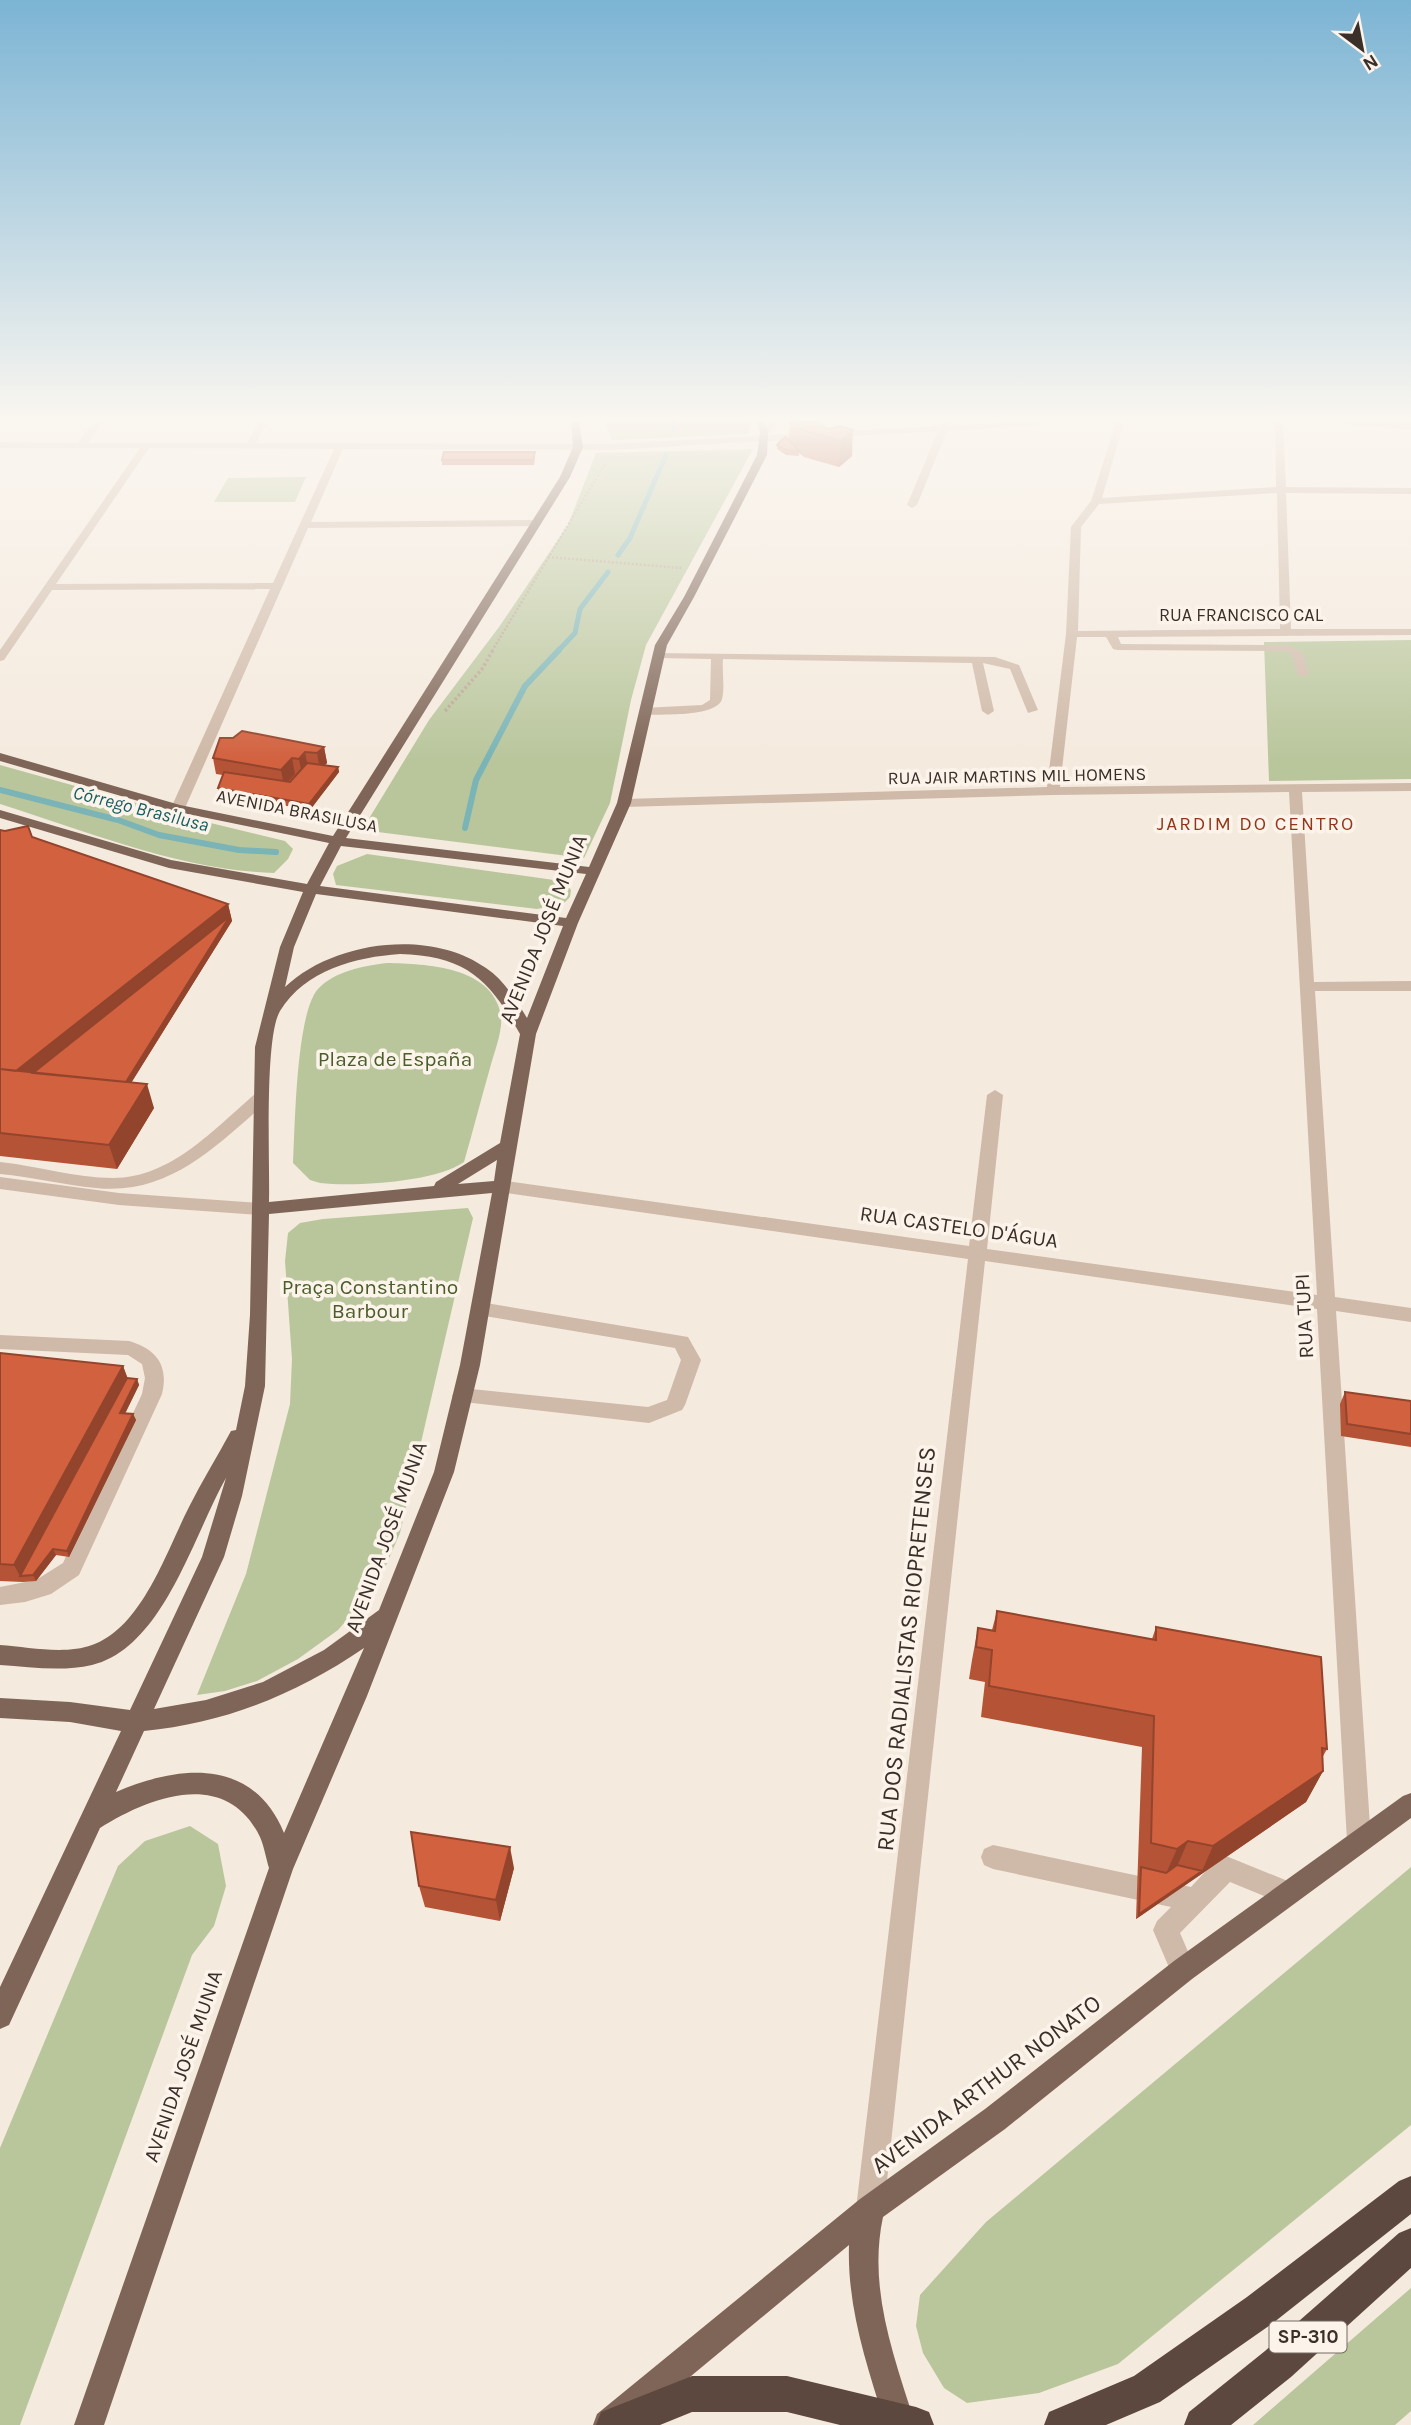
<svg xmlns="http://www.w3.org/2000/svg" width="1411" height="2425" font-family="Karla,sans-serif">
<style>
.green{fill:#b9c69c}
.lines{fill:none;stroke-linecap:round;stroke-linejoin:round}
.stream-far1{stroke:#7ab4b6;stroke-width:5}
.stream{stroke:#7ab4b6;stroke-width:6}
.path-far1{stroke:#bba392;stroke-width:2.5;stroke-dasharray:2 2;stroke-linecap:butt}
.path{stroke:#bba392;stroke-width:3.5;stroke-dasharray:2.5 2.5;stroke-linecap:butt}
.minor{fill:#cfb9a8;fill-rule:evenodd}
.major{fill:#7f6558;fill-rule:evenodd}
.highway{fill:#5d483f;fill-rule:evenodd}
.wall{fill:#b55336}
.shaded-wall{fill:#93442c}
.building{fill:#d2613f;stroke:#93442c;stroke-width:2}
.labels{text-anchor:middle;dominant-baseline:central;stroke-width:7;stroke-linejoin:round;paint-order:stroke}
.far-street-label{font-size:18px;fill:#3b2f29;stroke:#fcf4eb}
.far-water-label{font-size:19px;font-style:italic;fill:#195e62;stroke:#fcf4eb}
.far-neighbourhood-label{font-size:19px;letter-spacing:2px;fill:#943519;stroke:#fcf4eb}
.shield{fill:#fcf4eb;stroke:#756a63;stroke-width:2}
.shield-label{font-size:19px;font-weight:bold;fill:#3b2f29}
.street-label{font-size:21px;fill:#3b2f29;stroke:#fcf4eb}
.park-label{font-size:21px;fill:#4a5d2a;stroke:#fcf4eb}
.near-street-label{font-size:24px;fill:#3b2f29;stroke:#fcf4eb}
</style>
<rect width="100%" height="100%" fill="#f5eade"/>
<path class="green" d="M605,422H748L749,434L612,440Z
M753,449L646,645L631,700L610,803L584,858L362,830L429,720L499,627L568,525L596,453Z
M306,477L295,502H214L228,478Z
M1411,640V779L1269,781L1264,642Z
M0,765L190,818L285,841L293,849L288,859L274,873C180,870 89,832 0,804Z
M367,854L554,880L566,884L571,890L570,897L563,904L537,909L336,885L333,874L337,866Z
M387,963C426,964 492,966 501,1015C503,1031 494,1053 490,1068C481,1099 473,1131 464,1162C436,1182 355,1187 320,1183L310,1180L293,1163C295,1128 296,1013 318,989C335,971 363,966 387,963Z
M468,1208L473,1218L400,1533L377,1586L338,1630L298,1659L257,1681L225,1691L197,1695L246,1574L290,1404L292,1359L285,1261L288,1233L300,1223L323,1219Z
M190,1826L218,1844L226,1886L214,1926L192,1955L20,2425H0V2148L118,1866L145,1841Z
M1411,1867V2125L1118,2364L1039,2393L967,2403L944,2388L923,2353L916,2326L920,2295L986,2222Z
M1411,2288V2411L1395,2425H1253Z"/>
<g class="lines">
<path class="stream-far1" d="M674,422V430
M618,555L630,538L666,455
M558,651L575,633L580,609L608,572"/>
<path class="stream" d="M0,790L118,820L159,835L239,850L276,852
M465,828L476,780L525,686L559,650"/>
<path class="path-far1" d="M548,557L682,568
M492,651L605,464"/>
<path class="path" d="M445,711L482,669L493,650"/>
<path class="minor" d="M94,422H102L88,443H247L259,422H267L256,443L611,444L940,426L942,422H950L949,425L1043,422L1039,425L947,431L917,505L912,508L907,505L938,431L611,450L343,449L311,522L537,520L542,523L537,526L308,528L185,808L178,812L171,808L270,589L52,590L4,660L0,661V650L140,448H0V442L78,443ZM149,448L334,449L273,583L56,584Z
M771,422H780L767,435H761V431Z
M1116,422H1124L1102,498L1276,487L1275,422H1283L1286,487L1411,488V494L1286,493L1291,629H1411V635L1118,637L1121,644L1287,645L1303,653L1309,674L1303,677L1297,674L1292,655L1285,651L1117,650L1113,649L1106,637H1077L1060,787L1411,783V791L1302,792L1314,982L1411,981V991H1315L1335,1297L1411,1308V1322L1336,1311L1371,1841L1368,1849L1359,1853L1350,1849L1347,1841L1317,1309L985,1261L884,2209L880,2219L870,2223L860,2219L856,2209L968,1259L500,1192L491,1186L500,1180L969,1246L987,1095L995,1090L1003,1095L987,1249L1317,1295L1289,792L1053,795L624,807L617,803L624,799L1047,787L1066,634L1071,527L1091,501ZM1277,493L1280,629L1078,631L1081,527L1099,504Z
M1346,422L1411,423V429L1350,425Z
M654,653L995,657L1019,665L1038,710L1028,713L1010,669L983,663L994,711L988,715L982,711L972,663L723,659C722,671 725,688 722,699C717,717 663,714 647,715L641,711L643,708L702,705L710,700L711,659L658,658L654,657Z
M261,1093L269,1098L267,1102C216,1146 169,1196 96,1188C64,1185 32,1177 0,1174V1162C38,1166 75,1178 113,1178C171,1178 214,1129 255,1094Z
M0,1177L119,1193L261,1203L270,1209L261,1215L119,1205L0,1189Z
M480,1302L688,1337L701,1360L685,1405L682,1410L649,1423L455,1401L452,1396L455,1391L462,1388L648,1407L667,1400L681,1360L675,1348L473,1314L471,1309L473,1304Z
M0,1335L129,1341C156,1349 169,1365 162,1394L79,1575L51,1594L25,1602L0,1605V1587L36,1580L63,1563L142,1394L145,1378L142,1364L128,1355L0,1349Z
M993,1845L1191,1887L1217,1859L1226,1856L1295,1884L1298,1893L1295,1902L1286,1905L1230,1882L1180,1933L1196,1970L1192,1979L1183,1983L1174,1979L1153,1930L1157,1921L1171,1907L993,1869L984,1865L981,1857L984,1849Z"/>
<path class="major" d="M571,422H579L583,447L570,477L346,838L589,867L617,803L655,645L684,597L757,455L760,433L757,422H765L768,433L767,455L694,597L667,645L631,803L578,923L536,1034L480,1365L454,1472L367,1696L293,1869L104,2425H74L269,1868C266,1858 264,1846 260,1837C226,1767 149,1797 100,1828L9,2025L0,2029V1987L121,1731L70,1722L0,1718V1698L70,1702L130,1710L202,1557L226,1478C193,1536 163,1648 92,1665C62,1672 30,1667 0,1665V1645C28,1647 65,1655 92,1645C142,1628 167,1550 189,1507C202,1481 217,1457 231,1431L236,1430L245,1386L250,1315L255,1047L280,947L303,892L169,868L0,818V810L171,860L307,884L329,843L173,811L0,761V753L180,805L333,836L560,477L573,447ZM341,846L586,874L566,918L320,886ZM316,894L563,926L527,1018C516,1000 504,980 486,968C430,928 333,941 285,987L294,947ZM400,954C466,956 489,979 520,1034L500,1143L436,1182L434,1186L269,1202C270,1164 264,1038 280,1011C305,970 356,957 400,954ZM497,1160L494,1181L458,1184ZM492,1193L460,1365L434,1472L379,1610L324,1650L263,1682L206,1700L154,1709L224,1557L242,1496L265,1386L269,1214ZM364,1648L284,1833C253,1757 179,1765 116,1792L144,1731C225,1723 297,1694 364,1648Z
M1411,1793V1818L1192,1979L1005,2129L883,2217C868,2287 893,2354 914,2420L912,2425H886L884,2420C866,2363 847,2306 849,2245L632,2425H593L597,2414L860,2199L985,2109L1174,1961L1403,1796Z"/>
<path class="highway" d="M1411,2176V2214L1273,2323L1160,2402L1106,2425H1044L1049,2412L1134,2376L1247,2297L1399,2181Z
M1411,2228V2268L1291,2377L1231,2425H1184L1189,2412L1265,2351L1399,2233Z
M692,2376H787L916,2407L929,2412L934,2425H840L787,2412H692L660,2425H596L601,2412Z"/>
</g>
<path class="wall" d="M790,422H818L828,429L840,426L852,456L839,467L804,457L799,453V456L786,455L777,449V445L789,440Z
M535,457L534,465H442V460Z
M324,747L327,763L325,765L338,767L339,772L310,810L219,794L218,788L223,775L216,774L213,758Z
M0,830L32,837L228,904L232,921L131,1083L154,1108L117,1169L0,1156Z
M0,1353L123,1366L127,1378L137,1379L139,1385L125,1414H133L136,1420L69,1557L56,1555L36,1581L23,1582L0,1581Z
M1345,1392L1411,1401V1447L1341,1436L1340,1404Z
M997,1611L1152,1639L1156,1627L1327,1749L1322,1758L1323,1771L1306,1802L1136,1919L1142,1747L981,1717L985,1682L969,1679L972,1660L978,1628L992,1630Z
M514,1868L500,1921L425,1907L419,1886Z"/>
<path class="shaded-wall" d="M853,430L852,456L839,467L841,441Z
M324,747L327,763L320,770L317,753Z
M305,752L308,768L302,775L299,759Z
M292,758L295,774L284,786L281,770Z
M338,767L339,772L310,810L309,804Z
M228,904L232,921L118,1104L10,1076Z
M147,1084L154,1108L117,1169L109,1145Z
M123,1366L130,1384L20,1576L14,1565Z
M137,1379L139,1385L122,1419L120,1413Z
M133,1414L136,1420L69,1557L67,1551Z
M53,1549L56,1555L36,1581L33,1575Z
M1323,1771L1306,1802L1136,1919L1139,1914L1202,1871L1213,1846Z
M1188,1841L1175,1871L1164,1878L1177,1849Z
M510,1847L514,1868L500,1921L496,1900Z"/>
<path class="building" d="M793,422H818L828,429L840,426L853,430L841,441L805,431Z
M786,437L799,451L786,450L777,445L782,439Z
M444,452H535L533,460H442Z
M242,731L324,747L317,753L305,752L299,759L292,758L281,770L213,758L220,738H233Z
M307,763L338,767L309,804L218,788L224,772L290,782Z
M28,826L32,837L228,904L16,1071L0,1069V830L5,831Z
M230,916L126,1082L33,1073Z
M0,1069L147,1084L109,1145L0,1133Z
M0,1353L123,1366L14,1565L0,1564Z
M127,1378L137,1379L120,1413L133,1414L67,1551L53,1549L33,1575L20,1576Z
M1345,1392L1411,1401V1434L1347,1424Z
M997,1611L1156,1640V1627L1321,1657L1327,1749L1322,1748L1323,1771L1213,1846L1188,1841L1177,1849L1151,1843L1154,1716L989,1686L992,1650L976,1647L978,1628L995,1631Z
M411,1832L510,1847L496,1900L419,1886Z
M1177,1865L1202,1871L1139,1914L1141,1867L1166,1873Z"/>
<linearGradient id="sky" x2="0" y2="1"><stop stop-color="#7cb4d4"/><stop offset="0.55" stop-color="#faf6f0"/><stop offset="1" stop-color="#faf6f0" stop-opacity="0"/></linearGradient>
<rect width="1411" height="761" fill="url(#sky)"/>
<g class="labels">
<g class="far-street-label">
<text x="1241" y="615">RUA FRANCISCO CAL</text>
<text transform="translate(1017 776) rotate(-1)">RUA JAIR MARTINS MIL HOMENS</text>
<text transform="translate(297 811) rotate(11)">AVENIDA BRASILUSA</text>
</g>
<g class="far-water-label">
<text transform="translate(141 809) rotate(14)">Córrego Brasilusa</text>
</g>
<g class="far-neighbourhood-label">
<text x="1256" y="824">JARDIM DO CENTRO</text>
</g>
<rect class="shield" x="1269.5" y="2321.5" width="77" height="31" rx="5"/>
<g class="shield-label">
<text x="1308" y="2337">SP-310</text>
</g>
<g class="street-label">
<text transform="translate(543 929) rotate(-68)">AVENIDA JOSÉ MUNIA</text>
<text transform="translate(959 1227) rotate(8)">RUA CASTELO D'ÁGUA</text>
<text transform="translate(1304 1316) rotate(-93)">RUA TUPI</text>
<text transform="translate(386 1537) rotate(-70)">AVENIDA JOSÉ MUNIA</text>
<text transform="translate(183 2066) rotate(-71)">AVENIDA JOSÉ MUNIA</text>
</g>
<g class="park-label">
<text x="395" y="1059">Plaza de España</text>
<text x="370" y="1287">Praça Constantino<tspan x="370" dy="24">Barbour</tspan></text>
</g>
<g class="near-street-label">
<text transform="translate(906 1649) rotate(-84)">RUA DOS RADIALISTAS RIOPRETENSES</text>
<text transform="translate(986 2084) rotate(-37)">AVENIDA ARTHUR NONATO</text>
</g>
</g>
<g transform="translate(1362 49) rotate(148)" stroke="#fcf4eb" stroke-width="5" paint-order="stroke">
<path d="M0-5L12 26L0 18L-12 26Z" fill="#3b2f29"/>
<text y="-10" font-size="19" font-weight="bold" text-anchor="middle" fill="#3b2f29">N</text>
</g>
</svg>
